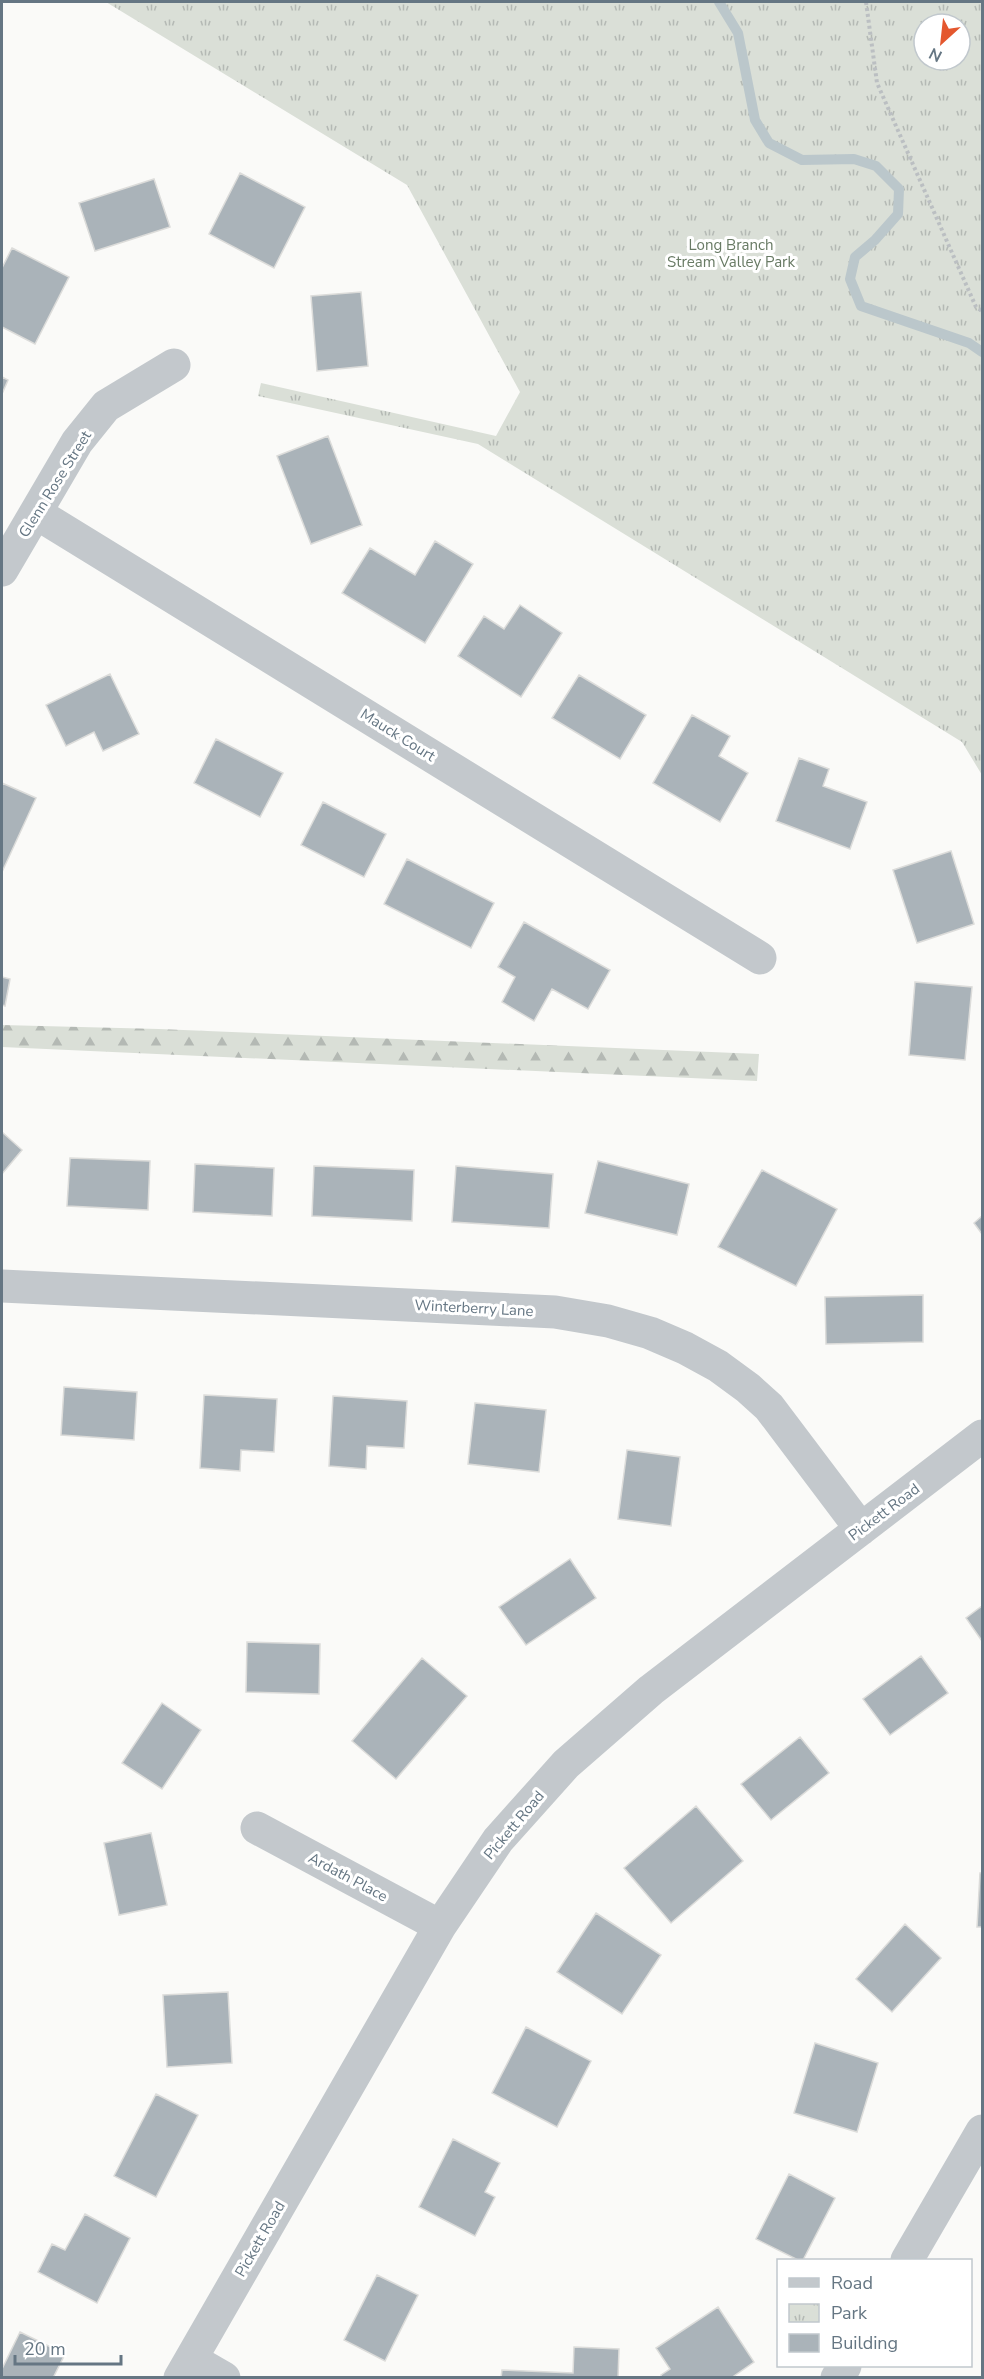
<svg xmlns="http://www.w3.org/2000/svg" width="984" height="2379" font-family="'Nunito Sans',sans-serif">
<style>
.forest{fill:url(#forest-firs)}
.park{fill:url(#park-tufts);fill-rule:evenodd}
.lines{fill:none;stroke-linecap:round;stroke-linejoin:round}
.stream{stroke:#bbc7cb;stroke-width:10}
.building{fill:#aab3b9;stroke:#dcdcda;stroke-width:1.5}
.path{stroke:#bbbfc2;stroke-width:4;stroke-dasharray:3 3;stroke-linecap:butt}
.minor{stroke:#c3c8cc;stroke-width:33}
.labels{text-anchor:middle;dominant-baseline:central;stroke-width:6;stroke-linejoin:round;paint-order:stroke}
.park-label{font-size:15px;fill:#687a64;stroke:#fff}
.street-label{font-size:15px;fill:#657683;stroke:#fff}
</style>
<defs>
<pattern id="forest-firs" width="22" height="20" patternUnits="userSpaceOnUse" patternTransform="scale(1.5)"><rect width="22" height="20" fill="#dadfd7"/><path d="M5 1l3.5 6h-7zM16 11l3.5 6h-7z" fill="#b4b9b4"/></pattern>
<pattern id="park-tufts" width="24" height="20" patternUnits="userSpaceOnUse" patternTransform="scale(1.5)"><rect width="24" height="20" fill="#dadfd7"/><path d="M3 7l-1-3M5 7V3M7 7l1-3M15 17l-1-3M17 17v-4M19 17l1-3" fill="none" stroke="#b4b9b4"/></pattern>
</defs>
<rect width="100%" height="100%" fill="#fafaf8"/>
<path class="forest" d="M2,1025L159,1029L759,1054L757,1081L2,1047Z"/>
<path class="park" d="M106,2H982V775L962,742L478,444L258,396L261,383L496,436L520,392L407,185ZM924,24H960V60H924Z"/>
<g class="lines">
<path class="stream" d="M719,2L738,33L755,120L769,143L802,160L854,159L876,166L899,189L898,214L875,240L855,257L850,279L861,306L969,343L982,352"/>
</g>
<path class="building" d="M240,173L305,207L274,268L209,234Z
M154,179L170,227L95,251L79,203Z
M12,248L69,277L35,344L2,327V268Z
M361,292L368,366L317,371L311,296Z
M2,377L8,380L2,394Z
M328,436L362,525L311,544L277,456Z
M435,541L473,564L425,643L342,593L370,548L415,575Z
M520,605L562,633L521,697L458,656L484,616L504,629Z
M110,674L139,734L103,751L94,732L66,746L46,705Z
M579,675L646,715L620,759L552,718Z
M692,715L730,736L719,756L748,773L720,822L653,783Z
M216,739L283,773L260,817L194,783Z
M799,758L829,769L823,786L867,802L850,849L776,821Z
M2,783L36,798L2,872Z
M323,802L386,834L364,877L301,845Z
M951,851L974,924L917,943L893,870Z
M407,859L494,903L471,948L384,904Z
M524,922L610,970L588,1009L552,989L534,1021L502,1002L515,977L498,967Z
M2,977L10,979L5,1006L2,1005Z
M915,982L972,987L965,1060L909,1055Z
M2,1132L22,1150L2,1174Z
M70,1158L150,1161L148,1210L67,1206Z
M598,1161L689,1184L677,1235L585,1213Z
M195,1164L274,1168L272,1216L193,1212Z
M314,1166L414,1170L412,1221L312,1216Z
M456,1166L553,1174L549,1228L452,1222Z
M762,1170L837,1209L796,1286L718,1247Z
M982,1216V1234L974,1223Z
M923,1295V1342L826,1344L825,1297Z
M64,1387L137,1392L134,1440L61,1435Z
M204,1395L277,1399L274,1452L241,1450L240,1471L200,1468Z
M333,1396L407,1401L404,1448L367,1446L366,1469L329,1466Z
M475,1403L546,1410L539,1472L468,1464Z
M627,1450L680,1457L671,1526L618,1519Z
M570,1559L596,1598L526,1645L499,1607Z
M982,1606V1641L966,1618Z
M247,1642L320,1644L319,1694L246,1692Z
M921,1656L948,1693L890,1735L863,1699Z
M422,1658L467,1696L396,1779L352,1741Z
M162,1703L201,1730L162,1789L122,1763Z
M800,1737L829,1773L771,1820L741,1784Z
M696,1806L743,1861L671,1923L624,1868Z
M151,1833L167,1905L119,1915L104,1843Z
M980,1873H982V1927H977Z
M596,1913L661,1955L622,2014L557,1972Z
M905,1924L941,1958L892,2012L856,1979Z
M228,1992L232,2063L167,2067L163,1995Z
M526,2027L591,2061L557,2127L492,2093Z
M815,2043L878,2063L857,2132L794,2113Z
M156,2094L198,2115L156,2197L114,2176Z
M453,2139L500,2163L485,2192L495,2197L475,2236L419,2207Z
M789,2174L835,2198L803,2260H798L756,2239Z
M85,2214L130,2238L97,2303L38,2272L52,2244L65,2250Z
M377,2275L418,2295L385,2361L344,2340Z
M718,2307L754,2362L731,2378H662L661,2375L670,2369L656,2348Z
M20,2332L65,2354L53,2378H2V2369Z
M574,2347L619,2349L618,2378H501L502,2370L573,2373Z"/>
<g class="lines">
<path class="path" d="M866,2L877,83L976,307L982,311"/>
<path class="minor" d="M36,513L760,958
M2,570L77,442L106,406L174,365
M2,1286L555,1312L608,1321L650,1333L685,1348L718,1366L748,1388L769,1407L861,1529
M257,1828L440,1926
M907,2260L982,2131
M191,2359L224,2378
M180,2378L440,1926L498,1840L566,1764L651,1690L982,1436
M837,2378L845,2366"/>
</g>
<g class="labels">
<g class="park-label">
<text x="731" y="245">Long Branch<tspan x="731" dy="17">Stream Valley Park</tspan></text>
</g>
<g class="street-label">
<text transform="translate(55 484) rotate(-58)">Glenn Rose Street</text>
<text transform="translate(398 735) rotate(32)">Mauck Court</text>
<text transform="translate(474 1308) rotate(3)">Winterberry Lane</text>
<text transform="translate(884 1512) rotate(-37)">Pickett Road</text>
<text transform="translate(514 1825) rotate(-50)">Pickett Road</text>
<text transform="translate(348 1877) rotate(28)">Ardath Place</text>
<text transform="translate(260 2239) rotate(-60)">Pickett Road</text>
</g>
</g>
<rect width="984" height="2379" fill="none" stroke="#657683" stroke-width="6"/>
<rect x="777" y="2259" width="195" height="108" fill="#ffffff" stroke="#c1c8cd" stroke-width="1.5"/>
<rect x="789" y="2278" width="30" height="9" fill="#c3c8cc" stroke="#c1c8cd" stroke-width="1.5"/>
<text x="831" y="2289" font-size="18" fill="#657683">Road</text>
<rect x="789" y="2304" width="30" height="18" fill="url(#park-tufts)" stroke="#c1c8cd" stroke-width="1.5"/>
<text x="831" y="2319" font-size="18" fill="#657683">Park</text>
<rect x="789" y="2334" width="30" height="18" fill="#aab3b9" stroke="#c1c8cd" stroke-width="1.5"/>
<text x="831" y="2349" font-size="18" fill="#657683">Building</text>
<g transform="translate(942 42) rotate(207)"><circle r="28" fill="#ffffff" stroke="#c1c8cd" stroke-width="1.5"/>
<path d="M0-4.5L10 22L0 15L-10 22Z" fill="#e4572e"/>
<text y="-9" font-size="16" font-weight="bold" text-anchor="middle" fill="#657683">N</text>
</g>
<path d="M15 2355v9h106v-9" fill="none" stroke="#657683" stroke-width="3"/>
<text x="24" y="2355" font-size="18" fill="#657683" stroke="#ffffff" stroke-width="4.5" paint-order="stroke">20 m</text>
</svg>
